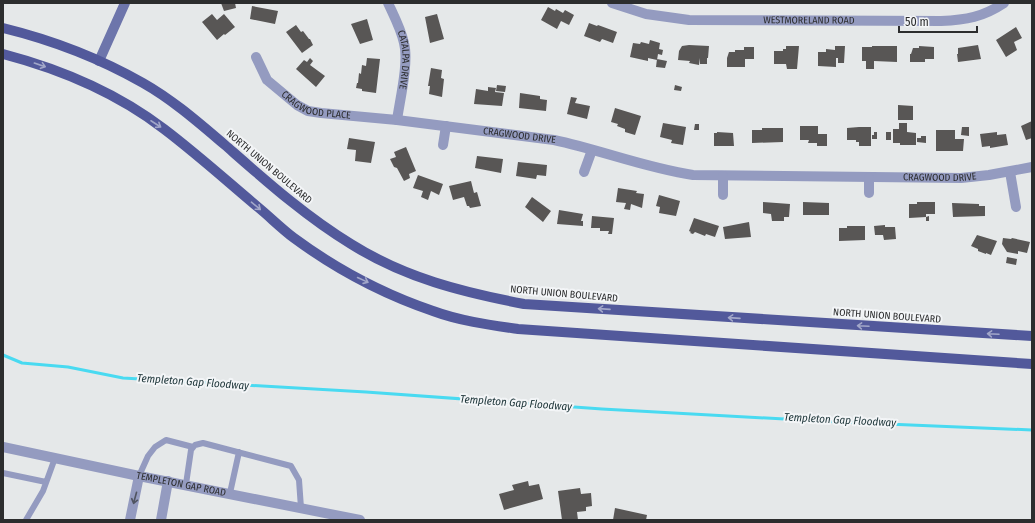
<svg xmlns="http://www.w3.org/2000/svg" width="1035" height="523" font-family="'Fira Sans Condensed',sans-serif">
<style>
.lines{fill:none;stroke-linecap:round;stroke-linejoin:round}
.stream{stroke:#49daf1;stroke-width:3}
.building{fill:#585655}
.lane{stroke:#949bc0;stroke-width:6}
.street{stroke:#949bc0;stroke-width:10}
.secondary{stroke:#6d75ab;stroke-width:10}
.primary{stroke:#52599b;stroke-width:10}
.oneway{stroke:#a2a7c9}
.oneway2{stroke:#505461}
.labels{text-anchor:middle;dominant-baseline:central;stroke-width:4;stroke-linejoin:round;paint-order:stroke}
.street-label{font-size:10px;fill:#2c2d2e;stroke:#f3f5f7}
.water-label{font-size:11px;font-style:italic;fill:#1b3337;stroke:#f3f5f7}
</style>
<rect width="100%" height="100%" fill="#e5e8e9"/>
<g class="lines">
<path class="stream" d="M3,355L22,363L68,367L123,378L366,392L602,409L839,422L1032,430"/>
</g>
<path class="building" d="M221,3H235L236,8L224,11Z
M252,6L278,11L275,24L250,19Z
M548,7L555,11L556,9L563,13L565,10L574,15L569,25L561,21L557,29L541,20Z
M212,14L217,20L224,14L235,27L225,35L224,34L217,40L202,22Z
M437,14L444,39L430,43L425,17Z
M367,19L373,40L360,44L351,24Z
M589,23L597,26L598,25L617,32L613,43L602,39L600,42L584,36Z
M296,25L301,32L303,31L309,39H310L313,45L302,53L286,32Z
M1016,27L1022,38L1014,42L1017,50L1006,57L996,40Z
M650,40L660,43L659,49L663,50L662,55L658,54L657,60L648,58V61L630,57L633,43L640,44L641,42L649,44Z
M689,45L709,46L708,58H707V64H700V58L699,65L689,63L690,61L678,60L679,51L682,46Z
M978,45L981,59L958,62L957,54H958V48Z
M786,46H799L797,69H787L786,64H774V51H783V49H786Z
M835,46H845L844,63H838V58H836V67L818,66V52H826V49L835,50Z
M872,46H897V62L874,61V69H866V61H862V47H872Z
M919,46L934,47V59H925V62H910V54H911L913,48H919Z
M744,47H754V59H745V67H727V58L729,52H735V50H744Z
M310,58L313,61L310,65L325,76L316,87L296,69L304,60L307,62Z
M367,58L380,59L376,93L362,91V89L356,88L357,83H358L359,73L361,74L362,65L366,66Z
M657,59L667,61L665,68L656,67Z
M431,68L442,70L441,78L444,79L442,97L429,94L430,86H428Z
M497,85L506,86L505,92L496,91Z
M675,85L682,87L681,91L674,90Z
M488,87L496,88L495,92L504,93L502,106L474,104L476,89L488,91Z
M520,93L540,96V99L547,100L546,111L519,108Z
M571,97L577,98L575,103L590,106L587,119L567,114Z
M898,105L913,106V120H898Z
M615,108L641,116L635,135L625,132V129L617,126L618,124L611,122Z
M1032,121V138L1026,140L1021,126Z
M663,123L686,127L683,145L671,143L672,140L660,137Z
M899,123H907V132L916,133V145H900V143H893V129H899Z
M695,124H699V130H694Z
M800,126H818V134H827V146H817V143H808L809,140H800Z
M859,127H871V146H859V142H856V140H847V128Z
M962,127H969V136L961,135Z
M762,128H783V142L752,143V130H762Z
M936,130H955V139H964L963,151H936Z
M717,132L733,133L734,146H714V133H717Z
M874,132H877V139H872V135H874Z
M886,132H891V140H886Z
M997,132V135L1006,134L1008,145L990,148V146L982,147L980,134Z
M921,136H926V143L917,142V138H921Z
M349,138L375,142L371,163L355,161L356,150L347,149Z
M406,147L416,171L409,174L410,178L404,181L397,168L394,167L390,159L396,157L394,152Z
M477,156L503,159L501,173L475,168Z
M518,162L547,165L546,176L537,175L536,179L516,176Z
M418,175L443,184L439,195L431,191L428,200L421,197L423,191L413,188Z
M471,181L474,193L477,192L481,206L470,208L469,206H467L464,197L453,200L449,186Z
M618,188L637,191L636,193L644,194L642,208L631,204L630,210L624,209L626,203L616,202Z
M659,195L680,201L676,216L659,213L660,207L656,206Z
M532,197L551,211L543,222L525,207Z
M763,202L790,204L789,217H784V221H772L771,214L763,213Z
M803,202L829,203V215H803Z
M917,202H935V214H926V217L929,216V221H926V217L909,218V204H917Z
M952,203L979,204V206H985V216L953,217Z
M559,210L583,214L581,221H583V226L557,224Z
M592,216L614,218L612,234H608L609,231H600V228H591Z
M694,218L719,226L715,237L706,234L705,236L695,232L693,234L690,233L691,232L689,231Z
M749,222L751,237L725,239L723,227Z
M885,225V227H895L896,239L884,240L883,235H875L874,226Z
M847,226H865V240L839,241V228H847Z
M977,235L997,241L991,255L986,253V254L978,251V249L971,246Z
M1003,238L1011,239L1012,238L1030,242L1027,253L1018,251V254L1007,252L1002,244Z
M1007,257L1017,259L1016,265L1006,263Z
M528,481L529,486L539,484L543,499L504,510L499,494L514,490L512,485Z
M580,488L581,494L591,493L592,506L586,507V511L577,512L578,520H562L558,491Z
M615,508L647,515L646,520H613Z"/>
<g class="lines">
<path class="lane" d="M3,473L46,482
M139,476L148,456L155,447L166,440L193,447
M186,484L191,450L195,445L203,443L291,466L299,480L301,508
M230,493L239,452
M26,520L43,491L55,458"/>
<g class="street">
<path id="s1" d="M388,3C394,16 401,29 404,43C409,62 400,99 397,120"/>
<path id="s2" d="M612,3L646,14L689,20L941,21C966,20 983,17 1004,3"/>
<path id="s3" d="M256,57L267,80L297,105L308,111L321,113L397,120L554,140C601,150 646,168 693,175L961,178L989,175L1032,167"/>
<path d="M443,145L446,126"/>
<path d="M584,172L592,150"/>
<path d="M1010,172L1016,207"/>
<path d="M723,176V195"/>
<path d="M869,193V178"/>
<path id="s4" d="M3,447L139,476L360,520"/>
<path d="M130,520L139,476"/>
<path d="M161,520L168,481"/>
</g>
<path class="secondary" d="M99,61L125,3"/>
<path class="primary" d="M3,28C52,40 99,58 143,83C173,100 199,123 225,145C265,180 305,216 351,244C405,278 462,292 524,304L1032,336
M3,54C60,69 117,93 164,129C197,154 228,182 259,208C271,218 282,229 294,238C336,269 383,294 433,311C460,321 490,325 518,329L1032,364"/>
</g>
<defs><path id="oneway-shaft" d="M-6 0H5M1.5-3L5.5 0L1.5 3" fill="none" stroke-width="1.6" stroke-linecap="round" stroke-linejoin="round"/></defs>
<g class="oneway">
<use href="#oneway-shaft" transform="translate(40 65) rotate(19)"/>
<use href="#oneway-shaft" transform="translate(156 124) rotate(33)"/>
<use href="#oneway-shaft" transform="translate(256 206) rotate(40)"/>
<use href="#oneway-shaft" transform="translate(363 280) rotate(25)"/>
<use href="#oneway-shaft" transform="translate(604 309) rotate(-176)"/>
<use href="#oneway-shaft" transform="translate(734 318) rotate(-176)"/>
<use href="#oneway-shaft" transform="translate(863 326) rotate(-177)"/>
<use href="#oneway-shaft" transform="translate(993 334) rotate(-177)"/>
</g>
<use class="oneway2" href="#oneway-shaft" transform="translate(135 498) rotate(105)"/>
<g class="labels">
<g class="street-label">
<text stroke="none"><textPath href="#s2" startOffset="199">WESTMORELAND ROAD</textPath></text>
<text stroke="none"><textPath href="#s1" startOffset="60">CATALPA DRIVE</textPath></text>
<text stroke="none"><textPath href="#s3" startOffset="83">CRAGWOOD PLACE</textPath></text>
<text stroke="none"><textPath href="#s3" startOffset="290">CRAGWOOD DRIVE</textPath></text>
<text transform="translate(269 167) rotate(40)">NORTH UNION BOULEVARD</text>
<text stroke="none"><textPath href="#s3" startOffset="715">CRAGWOOD DRIVE</textPath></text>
<text transform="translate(564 294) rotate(5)">NORTH UNION BOULEVARD</text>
<text transform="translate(887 316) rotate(4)">NORTH UNION BOULEVARD</text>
<text stroke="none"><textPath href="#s4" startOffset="182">TEMPLETON GAP ROAD</textPath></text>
</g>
<g class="water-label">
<text transform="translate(193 382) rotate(4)">Templeton Gap Floodway</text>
<text transform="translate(516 403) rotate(4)">Templeton Gap Floodway</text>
<text transform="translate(840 420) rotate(3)">Templeton Gap Floodway</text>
</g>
</g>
<rect width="1035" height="523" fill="none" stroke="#2c2d2e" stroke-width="8"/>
<path d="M899 26v6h78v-6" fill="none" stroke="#2c2d2e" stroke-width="2"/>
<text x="905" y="26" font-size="12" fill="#2c2d2e" stroke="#f3f5f7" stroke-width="3" paint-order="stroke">50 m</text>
</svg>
